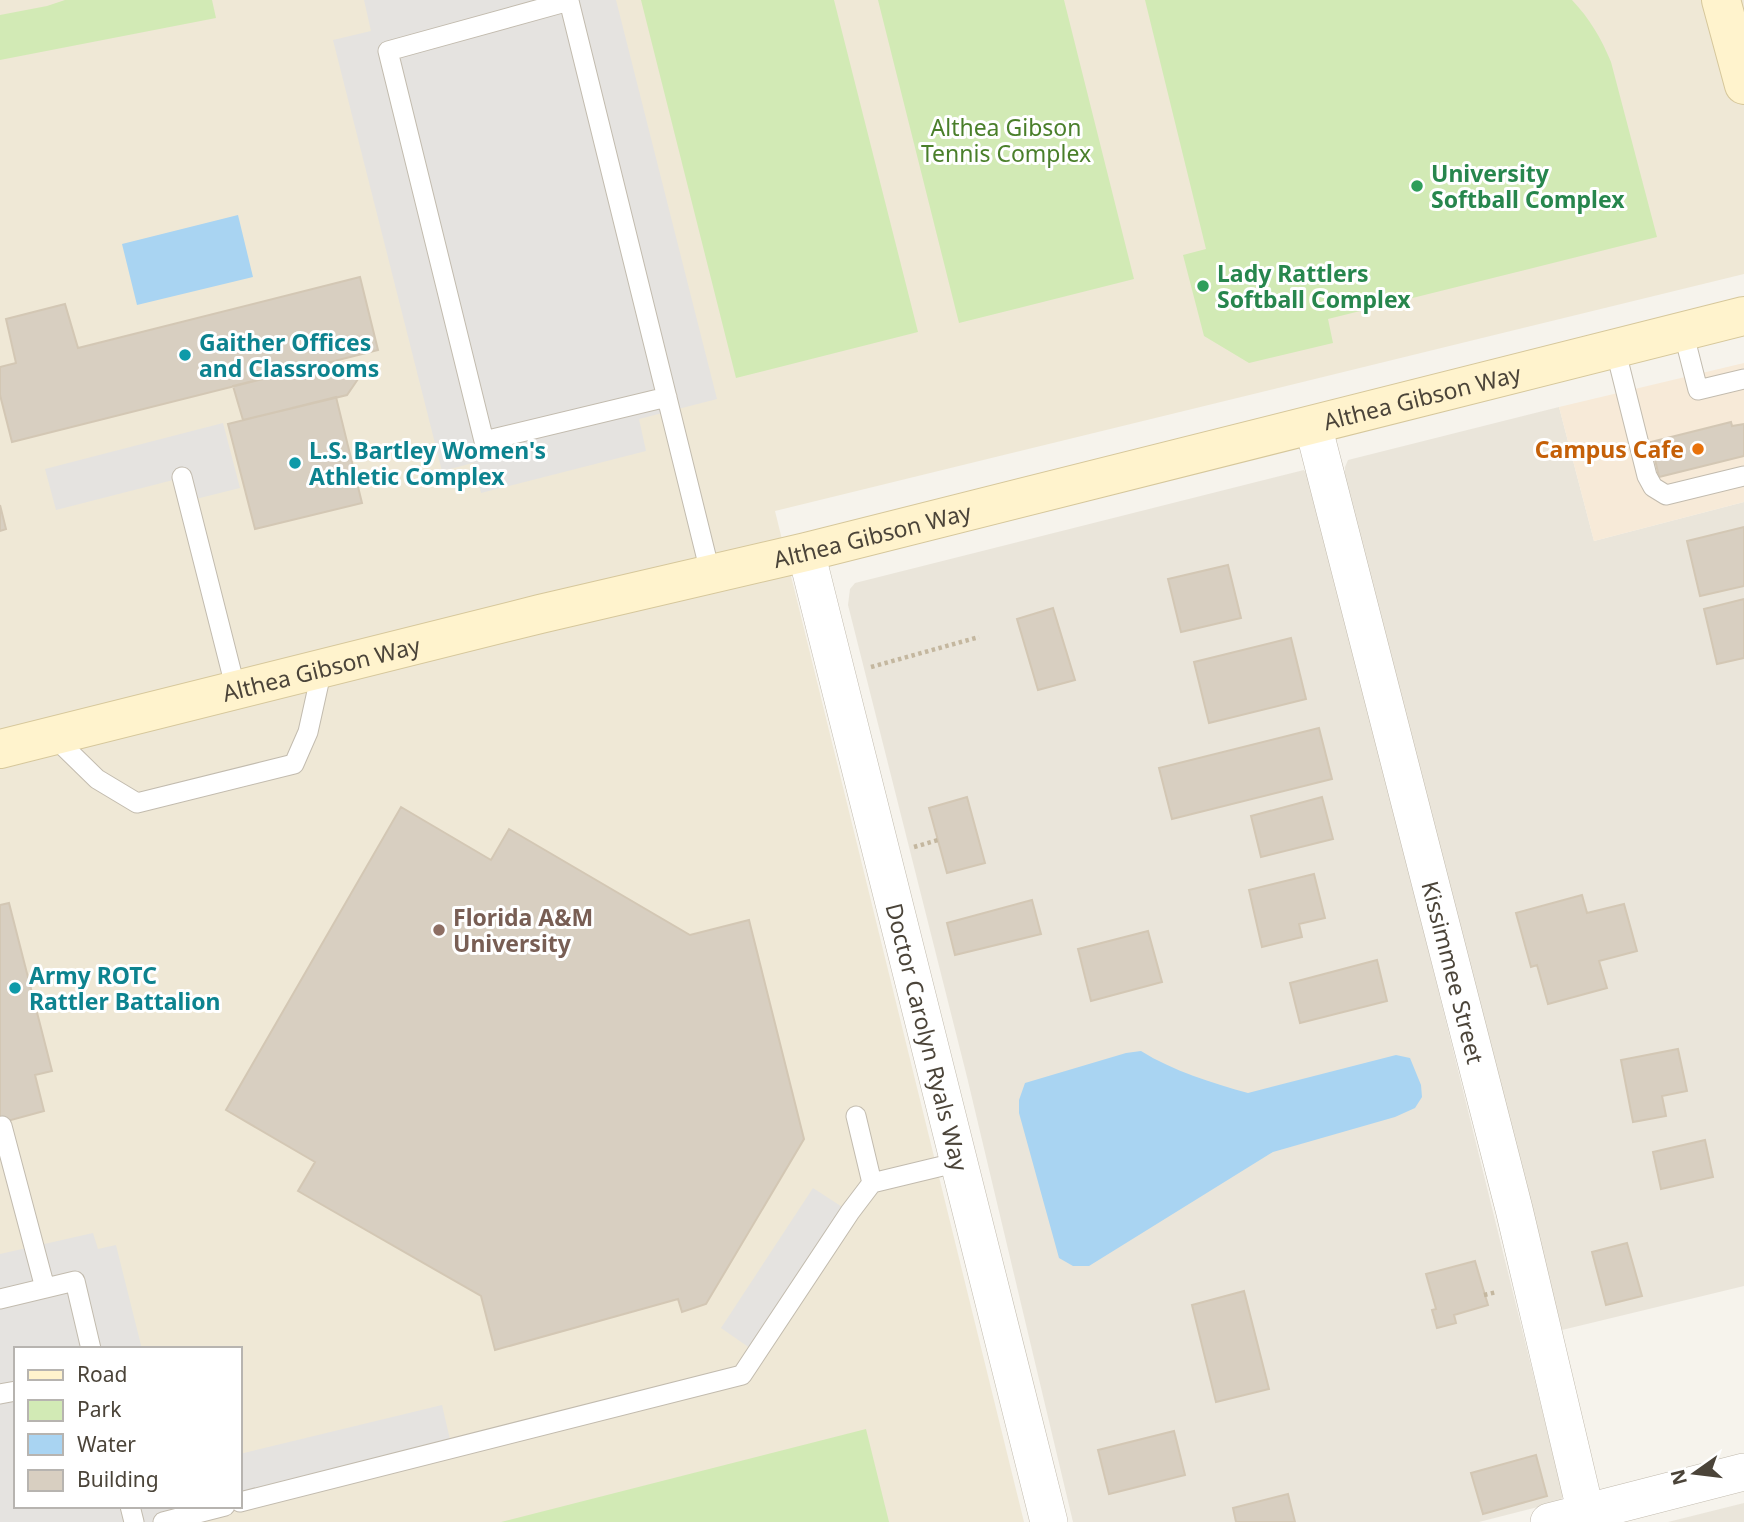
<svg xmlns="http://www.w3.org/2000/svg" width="1744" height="1522" font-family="'Noto Sans',sans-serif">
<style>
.residential{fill:#eae5da}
.commercial{fill:#f7ead8}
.education{fill:#efe8d6;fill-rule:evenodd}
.green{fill:#d2eab5}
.parking{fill:#e5e3e0}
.water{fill:#a9d4f2}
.building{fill:#d8cfc1;stroke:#d3c7b4;stroke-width:2}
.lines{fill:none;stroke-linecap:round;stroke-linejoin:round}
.lane-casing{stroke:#c2bbae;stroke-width:21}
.street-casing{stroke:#c2bbae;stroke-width:38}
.secondary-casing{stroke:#d6c79b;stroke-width:40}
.path{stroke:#c4b79f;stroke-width:4.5;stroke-dasharray:3.5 3.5;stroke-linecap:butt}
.lane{stroke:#fff;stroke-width:19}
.street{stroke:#fff;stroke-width:37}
.secondary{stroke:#fff3cd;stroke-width:38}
.leisure-dot{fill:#2e9e5b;stroke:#fff;stroke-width:2.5}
.culture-dot{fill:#0f9aa8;stroke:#fff;stroke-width:2.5}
.food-dot{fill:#e8710a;stroke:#fff;stroke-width:2.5}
.education-dot{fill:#8d6e63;stroke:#fff;stroke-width:2.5}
.labels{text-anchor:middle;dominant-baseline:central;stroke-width:6;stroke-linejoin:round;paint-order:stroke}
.park-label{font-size:23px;fill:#4a7f2a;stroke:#fff}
.leisure-label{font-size:23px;font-weight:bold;fill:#27864d;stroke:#fff;text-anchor:start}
.culture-label{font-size:23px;font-weight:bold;fill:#0d838f;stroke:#fff;text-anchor:start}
.street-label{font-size:23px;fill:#4b4439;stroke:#fff}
.food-label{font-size:23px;font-weight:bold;fill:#c56008;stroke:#fff;text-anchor:end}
.education-label{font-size:23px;font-weight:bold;fill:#785e54;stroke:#fff;text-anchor:start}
</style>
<rect width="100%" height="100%" fill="#f6f3ec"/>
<path class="residential" d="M1559,407L1594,541L1744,502V1286L1562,1330L1345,489V467L1348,460Z
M1304,470L1309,479L1384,771L1563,1495L1561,1500L1554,1503L1479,1522H1073L967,1077L848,605L850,589L855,583Z
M1744,1503V1522H1668Z"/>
<path class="commercial" d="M1744,363V502L1594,541L1559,407Z"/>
<path class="education" d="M0,0H1744V274L775,511L1024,1522H0ZM16,1349H240V1506H16Z"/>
<path class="green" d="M65,0H212L216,18L0,60V15L47,6Z
M641,0H834L918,332L736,378Z
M878,0H1064L1134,279L959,323Z
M1145,0H1572C1590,19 1601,38 1611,62L1657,237L1328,319L1333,343L1249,363L1204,336L1183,255L1206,249Z
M866,1429L889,1522H501Z"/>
<path class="parking" d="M364,0H616L717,399L639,419L646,451L481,493L473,463L442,471L333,40L371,31Z
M223,423L240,488L188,501L181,478L56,510L45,469Z
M813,1188L850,1212L757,1353L721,1328Z
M93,1233L98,1249L116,1245L142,1349H16V1506H181L185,1522H0V1254Z
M442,1405L452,1448L240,1502V1454Z"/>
<path class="water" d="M238,215L253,277L137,305L122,244Z
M1141,1051C1173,1071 1212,1083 1248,1093L1396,1055L1410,1058L1421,1085L1422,1097L1415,1108L1395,1117L1273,1152L1089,1266H1073L1059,1258L1019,1113V1100L1025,1083L1126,1053Z"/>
<path class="building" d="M360,277L378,350L12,442L0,395V367L16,363L6,319L65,304L78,348Z
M334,361L358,379L347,395L243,420L233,386Z
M336,397L362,503L255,529L228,424Z
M1731,422L1732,426L1744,424V456L1659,477L1651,442Z
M0,505L6,529L0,531Z
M1744,527V586L1700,596L1687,541Z
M1228,565L1241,618L1181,632L1168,579Z
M1744,599V658L1717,664L1704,609Z
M1053,608L1075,680L1038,690L1017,619Z
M1291,638L1306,699L1209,723L1194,662Z
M1319,728L1332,779L1172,819L1159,768Z
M967,797L985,863L947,873L929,808Z
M1322,797L1333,839L1261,857L1251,816Z
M401,807L491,860L509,829L690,935L749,920L804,1139L706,1304L682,1312L678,1299L495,1350L481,1296L298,1191L315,1162L226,1110Z
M1314,874L1325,918L1299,924L1302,937L1262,947L1249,890Z
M1582,895L1587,913L1624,904L1637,951L1599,961L1607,988L1548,1004L1537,965L1531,967L1516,913Z
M1032,900L1041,934L955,955L947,923Z
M9,903L52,1071L35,1075L44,1111L0,1123V905Z
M1148,931L1162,982L1091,1001L1078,949Z
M1377,960L1387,1001L1300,1023L1290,983Z
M1678,1049L1687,1091L1662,1096L1666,1116L1633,1122L1621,1060Z
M1705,1140L1713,1177L1661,1189L1653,1152Z
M1627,1243L1642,1296L1606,1305L1592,1252Z
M1475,1261L1488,1305L1454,1315L1456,1323L1437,1328L1432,1310L1436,1309L1426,1274Z
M1244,1291L1269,1389L1216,1402L1192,1305Z
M1174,1431L1185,1475L1109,1494L1098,1450Z
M1536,1455L1547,1496L1483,1514L1471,1473Z
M1288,1494L1295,1522H1236L1233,1508Z"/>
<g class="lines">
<g class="lane-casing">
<path id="lane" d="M1683,331L1698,390L1744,379
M1615,348L1647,476L1653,487L1666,495L1744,476
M667,397L484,441L388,51L569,1L711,576
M182,477L236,690
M53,736L97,779L137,803L294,764L308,732L322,669
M856,1116L872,1183
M2,1126L45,1288
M0,1299L75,1281L91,1349
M0,1394L16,1391
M240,1502L742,1375L850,1212L872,1183L959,1162
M130,1506L134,1522
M163,1522L225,1506"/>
</g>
<g class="street-casing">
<g id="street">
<path id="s1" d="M1313,425L1514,1209L1588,1522"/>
<path id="s2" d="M806,552L1049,1522"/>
<path d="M1549,1522L1744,1472"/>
</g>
</g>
<g class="secondary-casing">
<g id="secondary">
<path d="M1721,0L1744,85"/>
<path id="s3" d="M0,749L540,614L806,552L1744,316"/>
</g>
</g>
<path class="path" d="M871,667L979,637
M914,847L938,840
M1484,1295L1497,1292"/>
<use href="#lane" class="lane"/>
<use href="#street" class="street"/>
<use href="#secondary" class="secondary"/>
</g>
<g class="leisure-dot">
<circle cx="1417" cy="186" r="7"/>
<circle cx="1203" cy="286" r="7"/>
</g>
<g class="culture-dot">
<circle cx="185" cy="355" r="7"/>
<circle cx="295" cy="463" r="7"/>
<circle cx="15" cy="988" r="7"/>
</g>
<circle class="food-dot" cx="1698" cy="449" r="7"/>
<circle class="education-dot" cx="439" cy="930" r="7"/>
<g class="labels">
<g class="park-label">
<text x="1006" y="127">Althea Gibson<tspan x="1006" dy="26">Tennis Complex</tspan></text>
</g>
<g class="leisure-label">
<text x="1431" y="173">University<tspan x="1431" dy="26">Softball Complex</tspan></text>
<text x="1217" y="273">Lady Rattlers<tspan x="1217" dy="26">Softball Complex</tspan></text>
</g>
<g class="culture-label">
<text x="199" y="342">Gaither Offices<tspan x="199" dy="26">and Classrooms</tspan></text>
<text x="309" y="450">L.S. Bartley Women's<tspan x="309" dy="26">Athletic Complex</tspan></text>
<text x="29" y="975">Army ROTC<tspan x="29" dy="26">Rattler Battalion</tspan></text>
</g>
<g class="street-label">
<text stroke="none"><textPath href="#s3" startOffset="1465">Althea Gibson Way</textPath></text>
<text stroke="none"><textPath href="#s3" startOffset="898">Althea Gibson Way</textPath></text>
<text stroke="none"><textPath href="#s3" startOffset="331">Althea Gibson Way</textPath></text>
<text stroke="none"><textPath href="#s1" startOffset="565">Kissimmee Street</textPath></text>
<text stroke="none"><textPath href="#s2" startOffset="500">Doctor Carolyn Ryals Way</textPath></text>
</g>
<g class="food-label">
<text x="1684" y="449">Campus Cafe</text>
</g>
<g class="education-label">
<text x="453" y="917">Florida A&amp;M<tspan x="453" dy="26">University</tspan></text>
</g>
</g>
<rect x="14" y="1347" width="228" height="161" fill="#ffffff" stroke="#b7b4b0" stroke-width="2"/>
<rect x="28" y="1370" width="35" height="10" fill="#fff3cd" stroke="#b7b4b0" stroke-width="2"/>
<text x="77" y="1382" font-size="21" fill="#4b4439">Road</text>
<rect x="28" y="1400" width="35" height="21" fill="#d2eab5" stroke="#b7b4b0" stroke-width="2"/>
<text x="77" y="1417" font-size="21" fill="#4b4439">Park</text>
<rect x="28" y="1434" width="35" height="21" fill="#a9d4f2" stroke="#b7b4b0" stroke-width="2"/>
<text x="77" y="1452" font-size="21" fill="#4b4439">Water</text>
<rect x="28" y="1470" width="35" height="21" fill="#d8cfc1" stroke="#b7b4b0" stroke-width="2"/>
<text x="77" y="1487" font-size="21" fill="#4b4439">Building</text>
<g transform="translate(1695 1473) rotate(256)" stroke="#ffffff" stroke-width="5" paint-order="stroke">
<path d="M0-5L12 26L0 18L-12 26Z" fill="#4b4439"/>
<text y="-10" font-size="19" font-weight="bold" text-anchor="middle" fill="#4b4439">N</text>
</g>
</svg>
